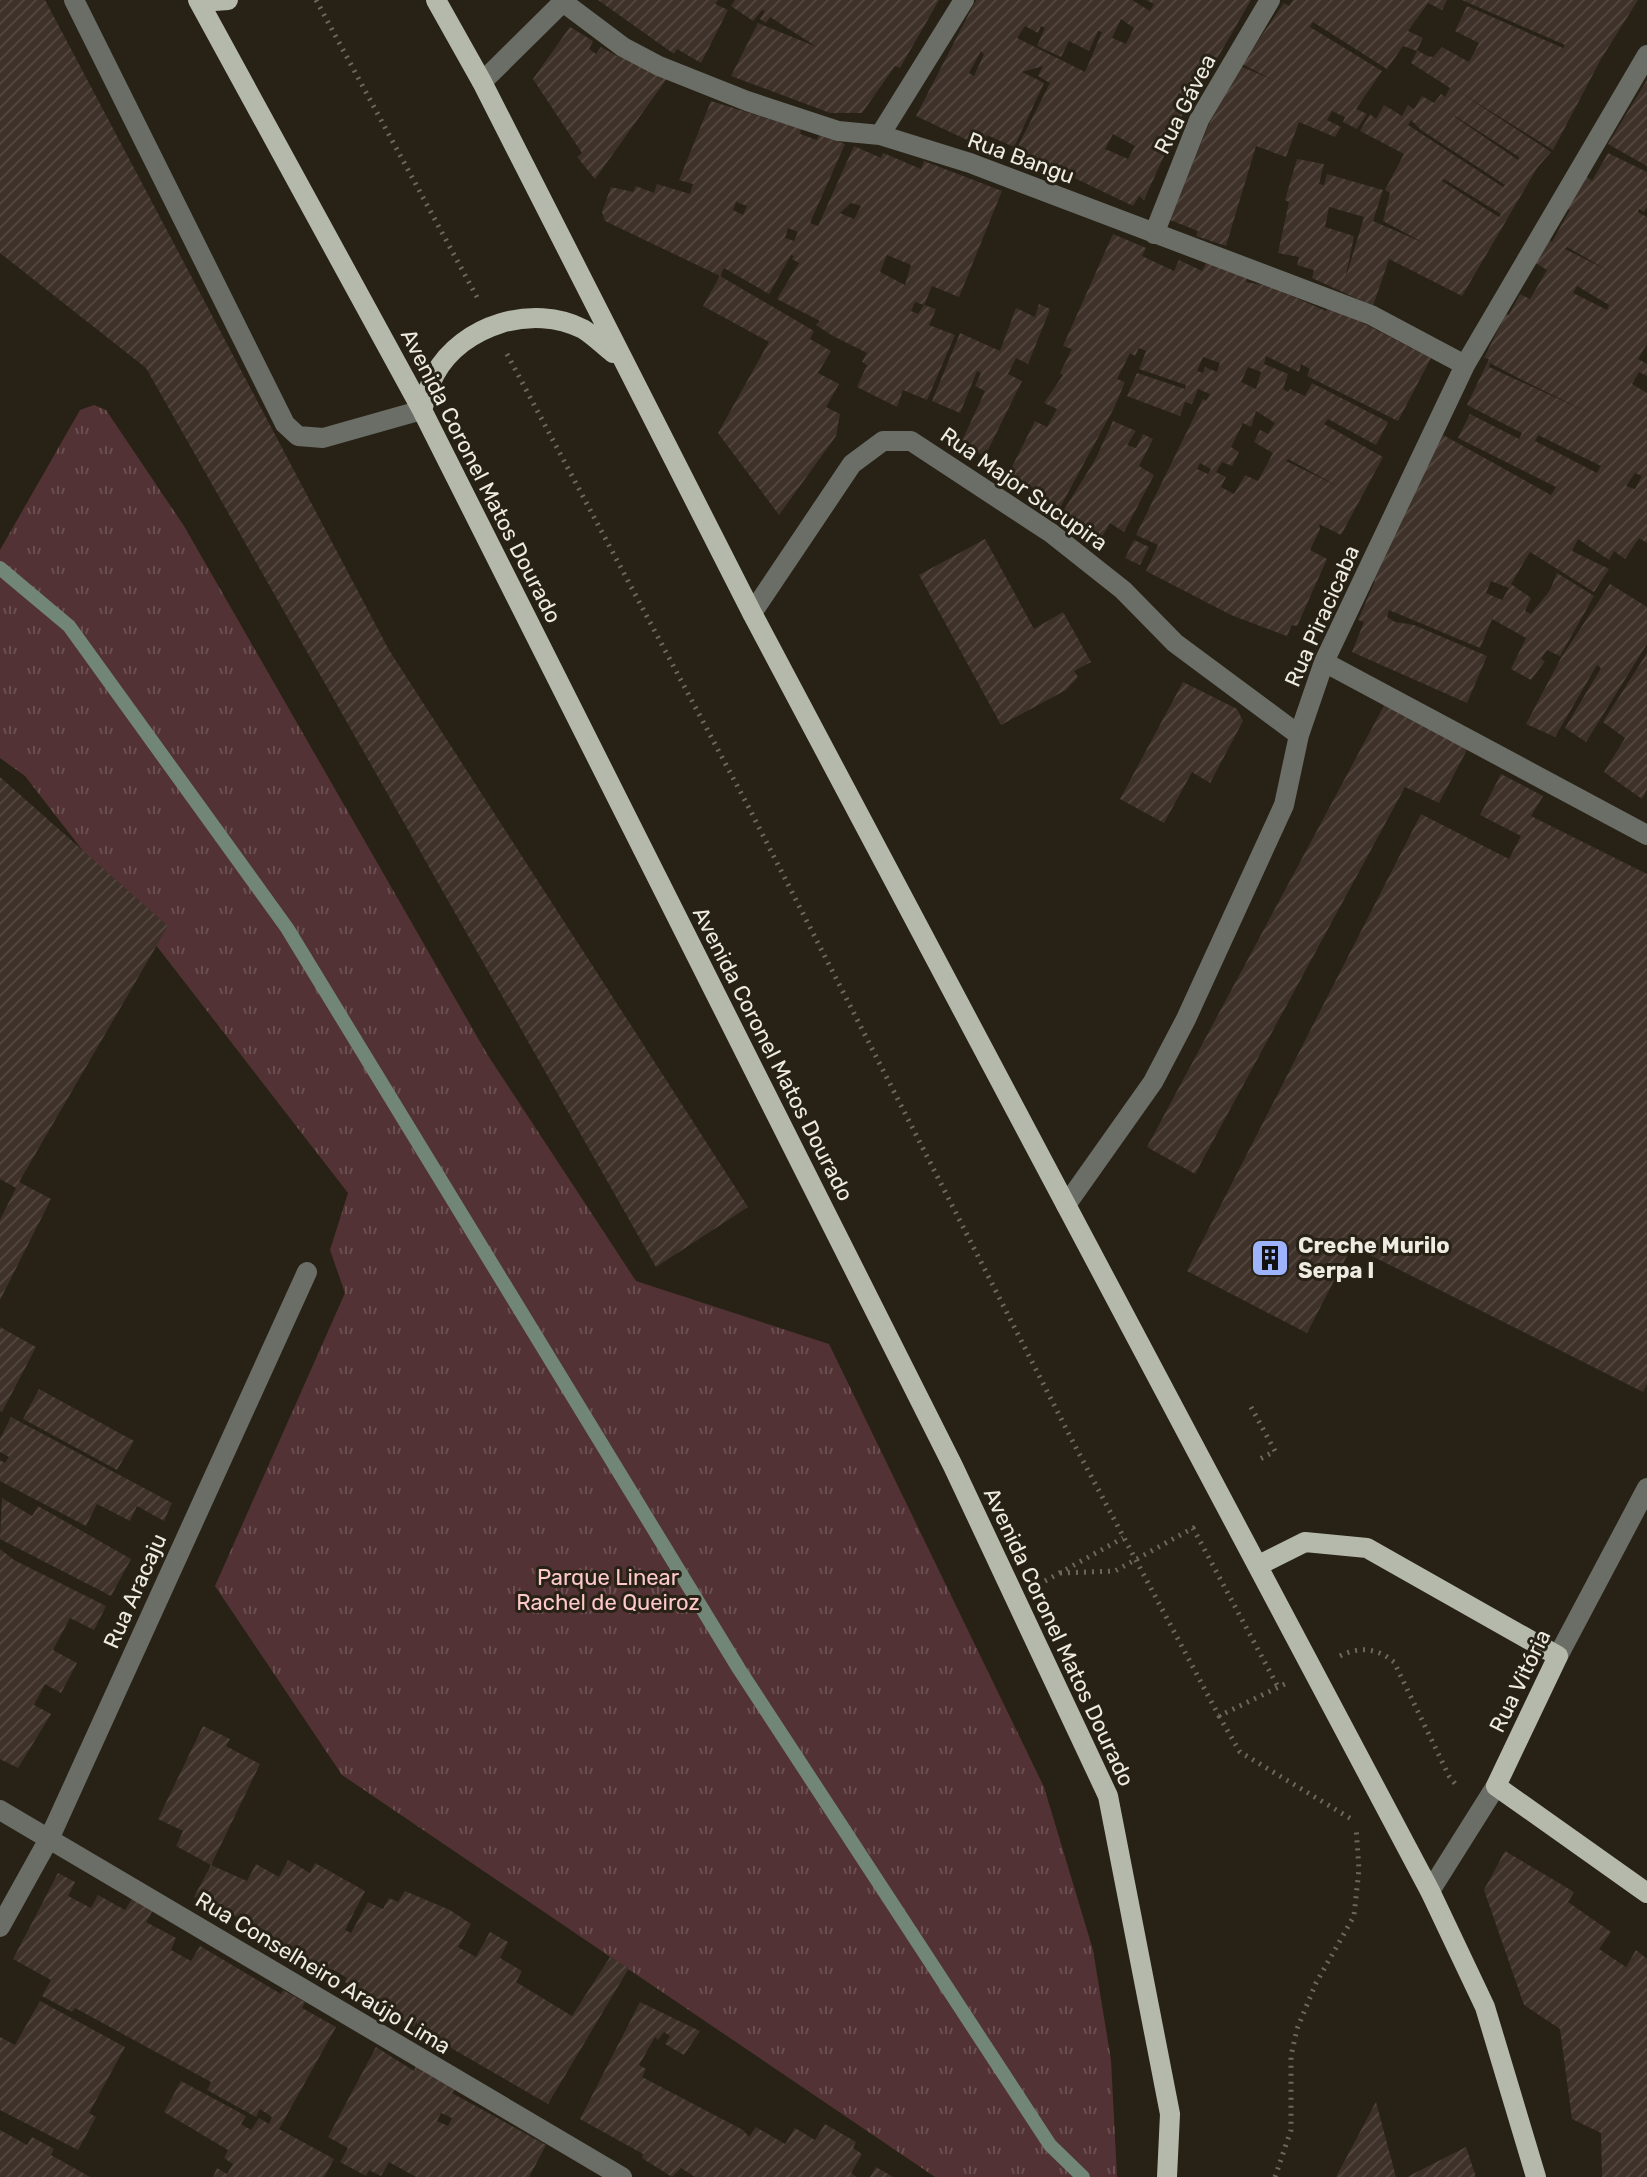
<svg xmlns="http://www.w3.org/2000/svg" width="1647" height="2177" font-family="Rubik,sans-serif">
<style>
.grass{fill:url(#grass-tufts)}
.lines{fill:none;stroke-linecap:round;stroke-linejoin:round}
.stream{stroke:#718676;stroke-width:14}
.building{fill:url(#building-hatch);fill-rule:evenodd}
.path{stroke:#6b675b;stroke-width:5;stroke-dasharray:2 6;stroke-linecap:butt}
.minor{stroke:#6b6d67;stroke-width:20}
.major{stroke:#b5b9ab;stroke-width:20}
.labels{text-anchor:middle;dominant-baseline:central;stroke-width:6;stroke-linejoin:round;paint-order:stroke}
.street-label{font-size:22px;fill:#eeebe2;stroke:#272215}
.poi-label{font-size:22px;font-weight:bold;fill:#eeebe2;stroke:#272215;text-anchor:start}
.park-label{font-size:22px;fill:#ffc9cb;stroke:#272215}
</style>
<defs>
<pattern id="grass-tufts" width="24" height="20" patternUnits="userSpaceOnUse" patternTransform="scale(2)"><rect width="24" height="20" fill="#523234"/><path d="M3 7l-1-3M5 7V3M7 7l1-3M15 17l-1-3M17 17v-4M19 17l1-3" fill="none" stroke="#6b5051"/></pattern>
<pattern id="building-hatch" width="6" height="6" patternUnits="userSpaceOnUse" patternTransform="scale(2)"><rect width="6" height="6" fill="#3e3129"/><path d="M-1 1l2-2M0 6l6-6M5 7l2-2" fill="none" stroke="#51453e"/></pattern>
</defs>
<rect width="100%" height="100%" fill="#272215"/>
<path class="grass" d="M94,405L106,410L184,526L487,1054L636,1281L829,1344L1044,1787L1093,1950L1111,2060L1117,2177H935L342,1775L215,1586L345,1293L330,1250L348,1193L25,776L0,758V550L80,410Z"/>
<g class="lines">
<path class="stream" d="M0,568L69,626L287,928L739,1669L1050,2145L1083,2177"/>
</g>
<path class="building" d="M0,0H45L389,650L748,1207L656,1267L146,368L0,253Z
M598,0H718L715,4L728,10L701,63L677,49L674,54Z
M735,0H939L900,68L895,66L862,113H830L731,76L758,23L817,47L770,17L766,23L760,19L765,11L762,10L753,21L731,6Z
M976,0H1132L1150,11L1154,4L1146,0H1251L1193,100L1179,93L1172,106L1184,112L1144,200L1139,196L1133,206L1016,150L1050,83L1038,76L1043,66L1022,72L1044,83L1014,147L987,135L982,147L916,116ZM1121,19L1134,28L1126,44L1112,38ZM1025,26L1038,33L1041,26L1045,28L1037,46L1061,57L1069,41L1089,51L1098,31L1102,32L1085,72L1017,38ZM981,51L984,54L974,76L969,73ZM1113,134L1135,146L1128,159L1105,149Z
M1293,0H1447L1442,10L1428,3L1408,31L1423,38L1417,50L1427,56L1433,57L1442,47L1469,62L1479,43L1455,31L1467,6L1563,48L1565,45L1462,0H1638L1601,59L1553,150L1458,91L1551,152L1537,168L1462,296L1389,259L1373,306L1312,278L1314,270L1297,265L1299,257L1278,253L1289,202L1285,200L1297,159L1324,164L1319,184L1324,185L1327,174L1383,190L1373,221L1424,243L1383,221L1390,193L1385,190L1404,154L1360,131L1370,114L1376,119L1384,105L1402,116L1408,105L1414,109L1422,96L1434,103L1441,94L1445,97L1450,88L1411,63L1417,51L1403,46L1387,69L1313,22L1310,27L1382,71L1356,109L1367,114L1357,129L1343,122L1345,117L1332,111L1327,120L1341,127L1335,137L1299,122L1286,157L1256,146L1226,246L1196,236L1198,231L1170,220L1208,126L1240,66L1271,79L1242,64L1284,3L1289,6ZM1455,116L1519,157L1518,160L1455,117ZM1411,120L1421,130L1505,185L1503,187L1408,125ZM1444,179L1501,214L1499,217L1442,181ZM1329,207L1364,217L1345,280L1354,236L1325,227Z
M570,27L593,41L589,49L596,54L601,47L617,56L620,51L668,77L595,179L577,157L582,153L533,79Z
M1647,80V166L1608,144Z
M711,101L801,129L800,134L817,140L819,135L845,144L810,223L818,226L854,146L881,158L883,153L921,169L924,161L1002,191L959,297L932,286L924,305L936,309L929,325L955,335L927,400L903,390L897,407L857,387L867,365L862,362L867,353L833,336L816,325L820,321L777,299L799,263L792,259L794,256L791,255L769,294L724,268L720,276L605,221L602,212L611,187L633,192L636,186L654,193L657,184L690,194L693,184L679,180ZM736,202L747,206L743,215L733,210ZM851,203L861,206L854,219L840,213ZM788,228L798,232L794,241L785,238ZM887,255L911,265L905,285L880,272ZM915,302L924,305L918,314L911,311Z
M1608,153L1647,172V207L1644,212L1639,209L1638,212L1647,217V344L1638,359L1647,364V376L1639,372L1632,384L1647,393V543L1639,538L1625,559L1614,551L1609,560L1578,539L1572,551L1609,569L1594,592L1530,552L1511,584L1531,598L1525,611L1531,614L1550,590L1557,573L1594,596L1560,656L1547,650L1541,659L1545,661L1531,680L1511,669L1526,638L1492,619L1480,648L1389,610L1387,617L1395,622L1414,625L1487,656L1467,703L1352,652L1364,622L1358,620L1375,581L1371,579L1443,435L1551,495L1556,487L1458,438L1470,414L1519,439L1522,433L1467,405L1489,359L1484,358L1506,314L1509,315L1520,294L1530,299L1547,270L1534,262L1547,239L1552,242L1570,210L1564,207L1584,175L1592,181ZM1567,247L1607,270L1565,249ZM1577,286L1609,305L1607,310L1573,293ZM1490,363L1522,380L1585,411L1489,367ZM1538,435L1601,466L1597,473L1535,441ZM1635,473L1642,476L1635,489L1626,486ZM1491,581L1509,588L1502,600L1486,593Z
M1113,234L1146,248L1142,256L1174,271L1179,260L1202,271L1206,263L1247,277L1246,282L1269,286L1326,311L1328,305L1431,358L1398,421L1307,376L1310,369L1301,364L1299,372L1266,356L1264,364L1288,374L1283,389L1288,392L1290,389L1305,396L1312,383L1388,422L1376,445L1328,419L1324,424L1383,457L1341,535L1319,524L1320,529L1310,550L1327,559L1297,626L1292,625L1287,636L1231,615L1146,571L1158,545L1136,535L1203,399L1206,401L1210,394L1198,389L1192,404L1185,402L1180,416L1127,396L1137,373L1185,389L1186,385L1139,369L1146,351L1139,348L1135,356L1130,353L1117,379L1125,382L1114,408L1057,513L1039,502L1044,494L1008,475L1035,421L1047,427L1057,409L1044,403L1063,375L1060,373L1072,349L1063,346ZM1203,357L1220,363L1217,372L1205,367L1203,373L1197,371ZM1248,367L1261,372L1256,389L1241,382ZM1256,411L1275,423L1268,434L1260,430L1254,442L1273,453L1258,481L1245,475L1234,494L1221,487L1226,477L1216,472L1222,462L1232,466L1239,452L1231,447L1243,423L1251,427ZM1288,459L1339,487L1286,461ZM1200,463L1211,469L1208,474L1197,469Z
M720,276L814,331L810,339L831,351L818,373L839,384L826,407L840,414L836,436L779,515L718,433L769,342L703,306Z
M1039,304L1050,309L1028,364L1016,358L1008,374L1022,381L985,456L960,445L985,391L975,386L981,373L977,371L960,413L932,401L960,333L1000,351L1016,308L1035,317Z
M1113,421L1136,431L1127,445L1136,448L1143,434L1153,439L1139,466L1154,475L1124,532L1110,523L1098,544L1059,518L1095,460Z
M985,539L1034,629L1063,612L1091,662L1074,671L1078,677L1066,690L1001,725L919,575Z
M1134,540L1149,547L1140,565L1125,558Z
M1610,584L1647,607V644L1586,742L1565,728L1601,668L1597,665L1555,737L1526,724L1562,656Z
M1647,653V789L1642,799L1604,772L1625,738L1603,722Z
M1183,682L1237,709L1243,721L1210,783L1192,772L1164,823L1120,799Z
M1386,702L1469,746L1439,803L1405,787L1195,1174L1147,1147Z
M1501,774L1543,796L1531,816L1647,874V1384L1643,1392L1352,1246L1307,1333L1187,1271L1421,814L1509,859L1521,836L1480,815Z
M0,777L168,926L19,1182L51,1199L0,1300V1220L16,1188L0,1179Z
M0,1327L36,1347L2,1412L0,1411Z
M39,1389L134,1441L117,1470L23,1419Z
M11,1417L172,1503L164,1521L137,1506L130,1521L97,1504L86,1526L0,1481V1460L5,1463L9,1457L0,1452V1439Z
M2,1498L32,1516L38,1506L131,1559L111,1596L0,1539Z
M0,1549L14,1560L106,1606L94,1630L70,1618L53,1650L77,1663L61,1693L45,1684L34,1705L51,1714L18,1768L0,1759Z
M203,1726L230,1739L226,1746L260,1764L211,1865L176,1846L183,1831L158,1819Z
M1505,1851L1574,1892L1568,1902L1611,1932L1599,1949L1626,1967L1636,1950L1647,1959V2177H1602L1601,2133L1572,2119L1560,2029L1524,2005L1484,1890Z
M288,1860L310,1873L315,1863L365,1891L345,1930L351,1933L368,1902L383,1909L389,1898L398,1902L405,1891L450,1910L471,1924L458,1947L476,1957L490,1932L508,1942L500,1958L522,1971L516,1982L572,2016L610,1957L629,1968L548,2104L432,2037L434,2033L416,2023L414,2027L392,2014L345,1982L347,1978L332,1969L329,1974L254,1925L194,1897L211,1865L247,1881L256,1864L279,1877Z
M58,1873L75,1882L68,1896L91,1908L98,1895L125,1910L132,1899L153,1910L146,1922L176,1938L171,1950L191,1961L200,1946L281,1994L283,1990L305,2002L302,2008L336,2027L279,2129L334,2159L324,2177H213L217,2168L227,2174L233,2164L224,2158L228,2150L164,2112L181,2081L246,2116L241,2124L251,2130L259,2118L269,2124L272,2117L260,2109L256,2117L207,2090L211,2082L75,2008L72,2012L42,1996L51,1980L13,1959Z
M40,2001L125,2047L89,2113L96,2117L78,2150L0,2110V2037L15,2045Z
M640,2002L700,2031L684,2055L665,2044L670,2036L664,2032L658,2040L655,2037L639,2065L646,2069L642,2077L743,2130L749,2137L756,2127L785,2144L795,2128L815,2140L825,2124L856,2142L853,2148L862,2154L851,2173L857,2177H695L681,2168L672,2177L642,2158L643,2154L580,2119Z
M376,2047L414,2071L416,2066L455,2089L452,2093L546,2145L529,2177H416L389,2162L381,2176L369,2170L366,2176L340,2162L348,2148L328,2137ZM441,2113L452,2118L448,2126L437,2121Z
M1376,2102L1396,2177H1336Z
M0,2130L27,2145L32,2137L54,2149L51,2155L90,2177H0Z
M1466,2147L1476,2177H1407Z
M876,2167L893,2177H870Z"/>
<g class="lines">
<path class="path" d="M316,0L478,299
M507,354L748,806L1074,1444L1219,1716L1285,1684
M1251,1407L1275,1451L1258,1460
M1060,1573L1115,1571L1193,1528L1278,1687
M1045,1581L1123,1538
M1340,1656C1360,1646 1377,1648 1394,1662L1449,1776L1457,1786
M1219,1716L1240,1752L1353,1820
M1275,2177L1291,2130V2056L1297,2029L1316,1983L1354,1916L1359,1869L1356,1827"/>
<path class="minor" d="M74,0L285,424L298,436L323,438L422,410
M563,2L623,47L659,66L747,101L838,131L880,135L970,163L1371,315L1465,365
M482,82L565,0
M880,135L964,0
M1154,234L1199,120L1270,0
M752,613L852,464L883,441H911L1051,533L1123,590L1175,643L1299,735
M1324,662L1647,835
M1066,1205L1153,1082L1186,1019L1284,805L1299,735L1324,662L1465,365L1647,55
M1558,1656L1647,1488
M0,1810L622,2177
M1430,1891L1496,1786
M0,1927L50,1837L307,1272"/>
<path class="major" d="M198,0L422,410L953,1466L1108,1796L1170,2114L1167,2177
M436,0L482,82L752,613L1430,1891L1485,2007L1536,2177
M200,2L228,0
M422,410C426,398 429,385 435,374C462,325 533,303 583,329C593,335 603,345 613,353
M1259,1565L1305,1542L1367,1548L1558,1656L1496,1786L1647,1893"/>
</g>
<defs>
<g id="building-square" transform="scale(2)"><rect x="-9" y="-9" width="18" height="18" rx="4" fill="#9db4fd" stroke="#272215"/><path d="M-4-6H4V6H1V3H-1V6H-4ZM-2.5-4.3h1.7v1.8h-1.7ZM.8-4.3h1.7v1.8H.8ZM-2.5-1h1.7V.8h-1.7ZM.8-1h1.7V.8H.8Z" fill="#111"/></g>
</defs>
<g fill-rule="evenodd">
<use href="#building-square" x="1270" y="1258"/>
</g>
<g class="labels">
<g class="street-label">
<text transform="translate(1185 104) rotate(-63)">Rua Gávea</text>
<text transform="translate(1021 158) rotate(20)">Rua Bangu</text>
<text transform="translate(481 476) rotate(63)">Avenida Coronel Matos Dourado</text>
<text transform="translate(1024 489) rotate(35)">Rua Major Sucupira</text>
<text transform="translate(1322 616) rotate(-66)">Rua Piracicaba</text>
<text transform="translate(773 1054) rotate(63)">Avenida Coronel Matos Dourado</text>
<text transform="translate(135 1591) rotate(-66)">Rua Aracaju</text>
<text transform="translate(1059 1637) rotate(65)">Avenida Coronel Matos Dourado</text>
<text transform="translate(1520 1681) rotate(-64)">Rua Vitória</text>
<text transform="translate(323 1973) rotate(31)">Rua Conselheiro Araújo Lima</text>
</g>
<g class="poi-label">
<text x="1298" y="1245">Creche Murilo<tspan x="1298" dy="25">Serpa I</tspan></text>
</g>
<g class="park-label">
<text x="608" y="1577">Parque Linear<tspan x="608" dy="25">Rachel de Queiroz</tspan></text>
</g>
</g>
</svg>
